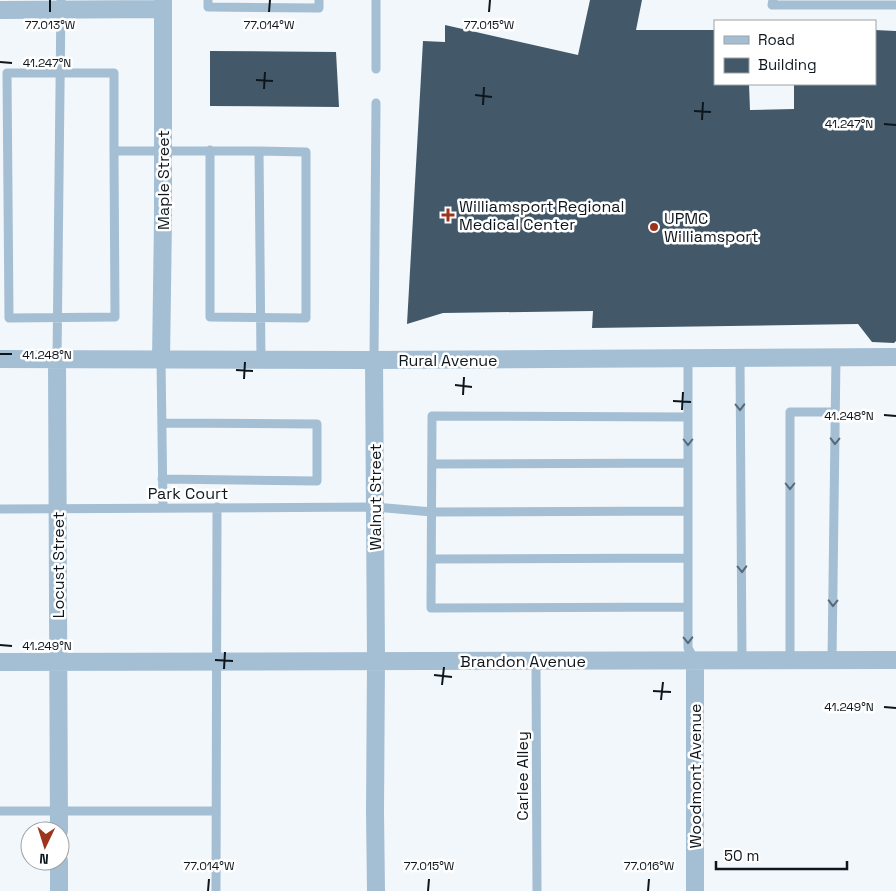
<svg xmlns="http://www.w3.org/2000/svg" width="896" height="891" font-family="'Space Grotesk',sans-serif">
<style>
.building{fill:#43596a}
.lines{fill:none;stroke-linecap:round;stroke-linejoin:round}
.service{stroke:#a4bed4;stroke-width:9}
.minor{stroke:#a4bed4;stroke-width:18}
.oneway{stroke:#586a78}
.ticks{fill:none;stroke:#0d161d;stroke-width:2}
.poi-dot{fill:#9d341e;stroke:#fff;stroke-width:2}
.labels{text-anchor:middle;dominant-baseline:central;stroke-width:5;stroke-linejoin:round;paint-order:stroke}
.street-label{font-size:16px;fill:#0d161d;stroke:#fff}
.poi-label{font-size:16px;fill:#0d161d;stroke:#fff;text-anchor:start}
.ticks-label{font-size:12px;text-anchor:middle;fill:#0d161d;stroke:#fff;stroke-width:5;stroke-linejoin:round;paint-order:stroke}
</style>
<rect width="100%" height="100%" fill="#f2f7fb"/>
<path class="building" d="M590,0H642L636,30H715V84H749L750,110L794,109V84H875V30L896,31V341L894,343L872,342L858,324L592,328L593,311L443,313L407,324L423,41L445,42V25L578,55Z
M210,51L336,52L339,107L210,106Z"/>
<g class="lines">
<path class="service" d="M208,0V7L319,8V0
M376,0V69
M773,0L772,5H896
M210,150V317L306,318V152L259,151
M114,151L115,317L9,318L7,73H114V151H259L261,360
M688,358V648L695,661
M740,358L742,660
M57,359L61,0
M161,360L163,508
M374,360L376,103
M688,417L432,416L431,608L688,607
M162,423L317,424V481L162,479
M432,464L688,463
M0,509L375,507L432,512L688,511
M432,559L688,558
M790,660V412H835
M832,660L836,357
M536,661L537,891
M0,811H216
M216,891L217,507"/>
<path class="minor" d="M0,10L163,9
M0,359L374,360L896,357
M57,359L59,831
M161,360L163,219V0
M374,360L376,661L375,812L376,891
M0,662L896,660
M59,861V891
M695,891V661"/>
</g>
<defs><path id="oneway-chevron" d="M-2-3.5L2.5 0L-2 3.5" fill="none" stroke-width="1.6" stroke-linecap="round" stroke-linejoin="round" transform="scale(1.25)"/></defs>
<g class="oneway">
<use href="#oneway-chevron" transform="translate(740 407) rotate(89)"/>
<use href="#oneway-chevron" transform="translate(835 441) rotate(91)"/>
<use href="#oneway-chevron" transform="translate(688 442) rotate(90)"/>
<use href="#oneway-chevron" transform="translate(790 486) rotate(90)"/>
<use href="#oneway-chevron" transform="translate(742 569) rotate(89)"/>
<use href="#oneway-chevron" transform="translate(833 603) rotate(91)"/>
<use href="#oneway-chevron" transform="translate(688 640) rotate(89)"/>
</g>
<path class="ticks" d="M50,12V0M269,12L270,0M489,12L490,0M0,62L12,63M256,80L273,81M264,89L265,72M475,95L492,97M483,105L484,87M694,111L711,112M702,120L703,102M884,124L896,125M0,354H12M236,370L253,371M244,379L245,362M455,385L472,387M463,395L464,377M673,401L691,402M682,410L683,392M884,415L896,416M0,645L12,646M215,660L233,661M224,669L225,652M434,675L452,677M442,685L444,667M653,691L671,692M661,700L663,682M884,707L896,708M208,891L209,879M428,891L429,879M648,891L649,879"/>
<g class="poi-dot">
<path d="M445.5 207.5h5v5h5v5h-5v5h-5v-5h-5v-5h5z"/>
<circle cx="654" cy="227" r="5"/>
</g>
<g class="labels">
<g class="street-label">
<text transform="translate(163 180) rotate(-90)">Maple Street</text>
<text x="448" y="360">Rural Avenue</text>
<text x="188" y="493">Park Court</text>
<text transform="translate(375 497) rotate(-90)">Walnut Street</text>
<text transform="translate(58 565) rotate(-90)">Locust Street</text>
<text x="523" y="661">Brandon Avenue</text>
<text transform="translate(522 776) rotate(-90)">Carlee Alley</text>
<text transform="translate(695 776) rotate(-90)">Woodmont Avenue</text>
</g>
<g class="poi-label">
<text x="459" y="206">Williamsport Regional<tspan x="459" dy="18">Medical Center</tspan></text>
<text x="664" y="218">UPMC<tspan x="664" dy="18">Williamsport</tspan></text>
</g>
</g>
<g class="ticks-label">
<text x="50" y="29">77.013°W</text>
<text x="269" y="29">77.014°W</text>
<text x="489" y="29">77.015°W</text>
<text x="47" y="67">41.247°N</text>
<text x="849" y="128">41.247°N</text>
<text x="47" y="359">41.248°N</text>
<text x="849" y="420">41.248°N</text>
<text x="47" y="650">41.249°N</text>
<text x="849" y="711">41.249°N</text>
<text x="209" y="870">77.014°W</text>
<text x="429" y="870">77.015°W</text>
<text x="649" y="870">77.016°W</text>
</g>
<rect x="714" y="20" width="162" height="65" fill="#ffffff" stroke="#9ea2a5"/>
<rect x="724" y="36" width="25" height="8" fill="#a4bed4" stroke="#9ea2a5"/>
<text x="758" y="45" font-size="15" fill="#0d161d">Road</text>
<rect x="724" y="58" width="25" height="15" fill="#43596a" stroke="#9ea2a5"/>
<text x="758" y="70" font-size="15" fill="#0d161d">Building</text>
<g transform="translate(45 846) rotate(184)"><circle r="24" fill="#ffffff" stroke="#9ea2a5"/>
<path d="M0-4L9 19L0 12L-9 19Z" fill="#9d341e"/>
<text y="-8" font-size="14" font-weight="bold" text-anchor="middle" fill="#0d161d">N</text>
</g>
<path d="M716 861v8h131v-8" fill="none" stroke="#0d161d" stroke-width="2.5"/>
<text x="724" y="861" font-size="15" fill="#0d161d" stroke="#ffffff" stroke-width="4" paint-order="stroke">50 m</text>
</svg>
